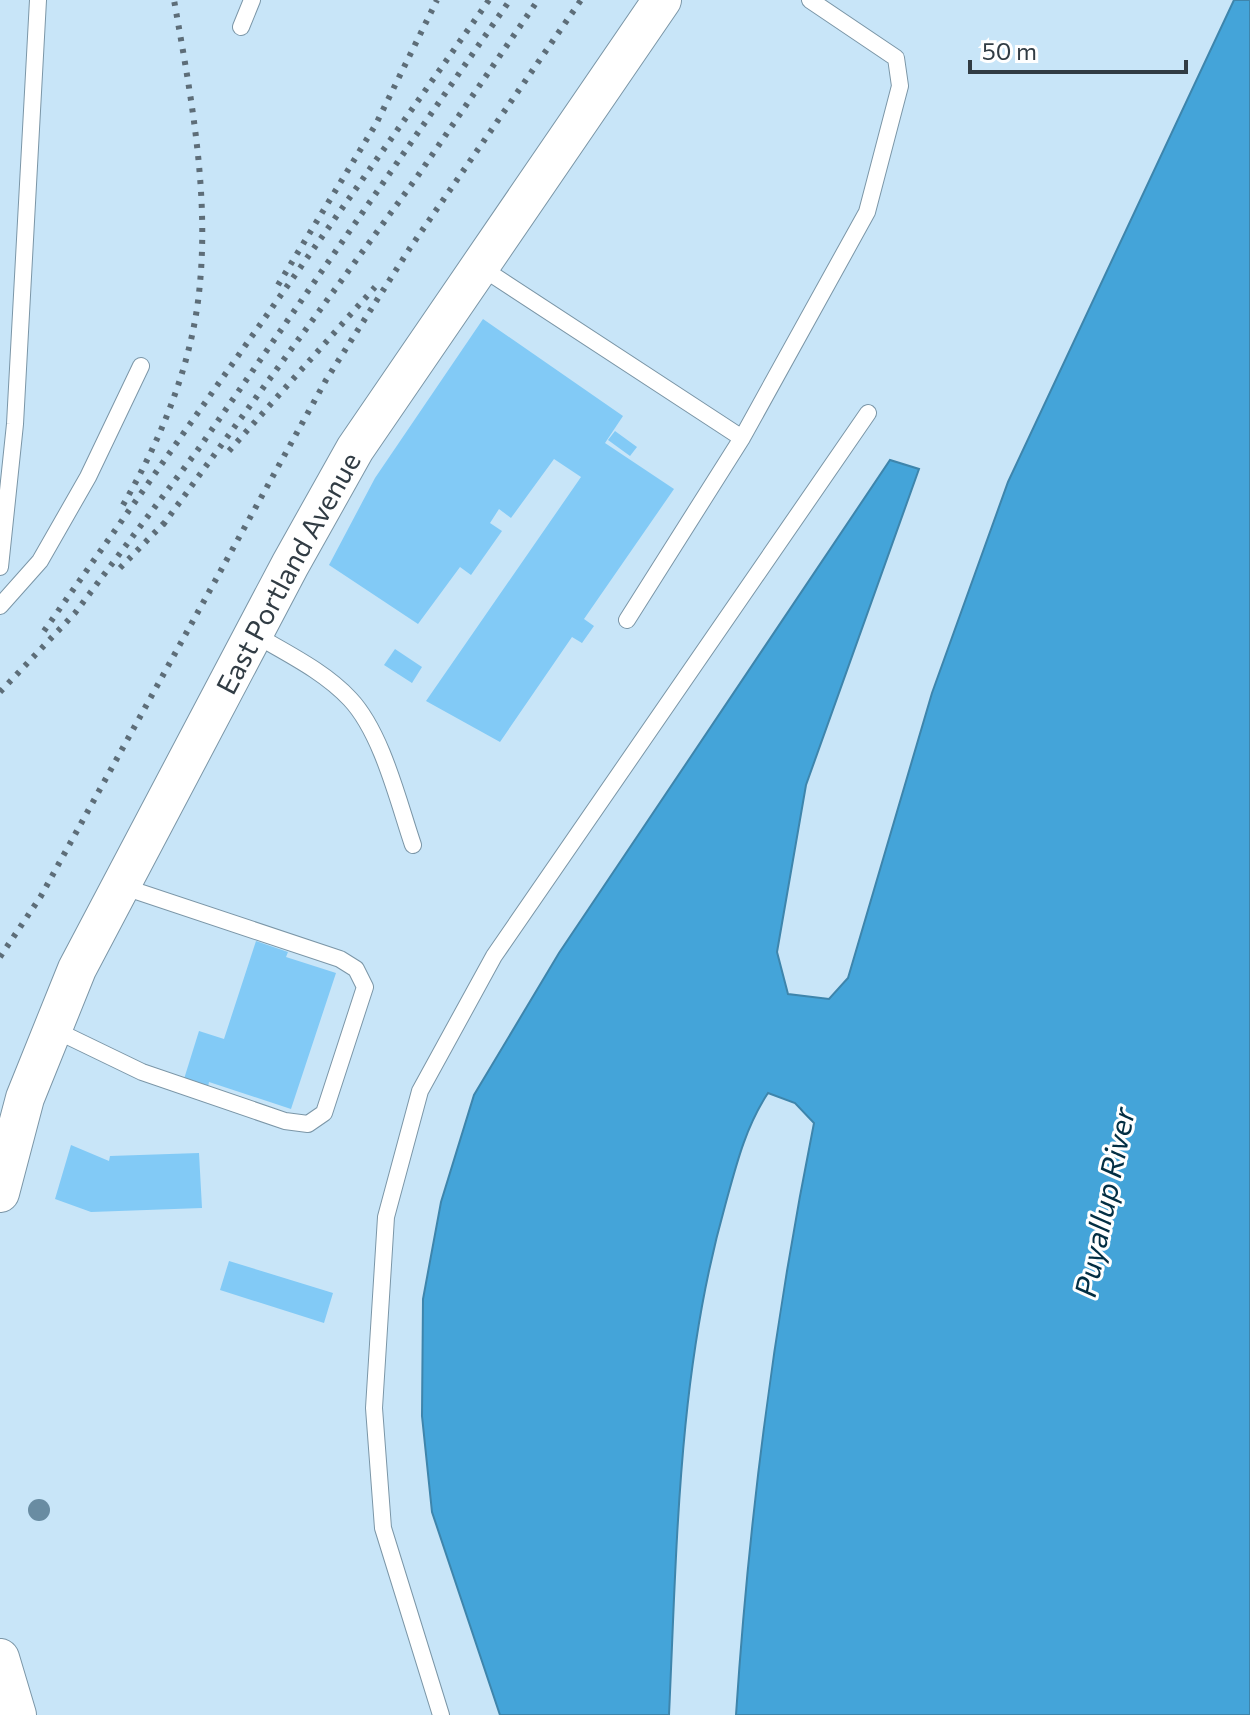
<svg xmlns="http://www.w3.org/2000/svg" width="1250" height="1715" font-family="Commissioner,sans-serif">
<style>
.water{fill:#44a4d9;stroke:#3e85ac;stroke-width:2}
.building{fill:#82caf6}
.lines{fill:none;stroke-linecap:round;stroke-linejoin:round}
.service-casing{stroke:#7b96a7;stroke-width:18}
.tertiary-casing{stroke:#7b96a7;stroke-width:40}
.service{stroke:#fff;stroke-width:16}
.tertiary{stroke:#fff;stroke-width:38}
.rail{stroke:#5d6d78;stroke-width:6;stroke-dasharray:4 8;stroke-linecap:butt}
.tree{fill:#698ca2}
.labels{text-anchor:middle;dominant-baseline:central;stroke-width:6;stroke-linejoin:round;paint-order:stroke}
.street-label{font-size:28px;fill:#313c44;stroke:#fff}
.water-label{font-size:30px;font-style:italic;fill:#022e43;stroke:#fff}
</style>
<rect width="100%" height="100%" fill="#c8e5f8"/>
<path class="water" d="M1234,0H1250V1715H736C749,1516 775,1318 814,1123L795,1103L768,1093C745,1128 736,1166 725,1206C678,1372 677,1544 669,1715H500L432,1512L422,1416L423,1299L441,1202L474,1095L559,953L890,460L919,469L806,785L777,952L788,994L829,999L848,978L932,693L1008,482Z"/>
<path class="building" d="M483,319L623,416L605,443L674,489L584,619L594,626L582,643L572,637L500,742L426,701L581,477L554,459L511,518L499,509L490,523L502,531L471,575L460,567L418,624L329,565L375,478Z
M615,431L637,447L630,456L608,440Z
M395,649L422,667L412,683L384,665Z
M256,941L288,952L286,957L336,973L291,1109L209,1082L208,1087L184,1079L199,1031L224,1039Z
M71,1145L109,1161L110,1156L199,1153L202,1208L91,1212L55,1199Z
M229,1261L333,1293L324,1323L220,1290Z"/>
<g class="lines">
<g class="service-casing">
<path id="service" d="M241,27L252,0
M479,266L742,438
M0,567L15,424L38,0
M0,606L40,561L88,477L141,366
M627,620L742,438L867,212L900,86L896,58L810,0
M254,634C286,653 324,671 350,699C382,733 398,801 413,845
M53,1029L142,1072L285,1121L308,1124L324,1113L365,987L356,969L340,959L121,886
M441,1715L383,1528L374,1408L386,1217L420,1091L494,956L868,413"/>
</g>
<g class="tertiary-casing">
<g id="tertiary">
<path id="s1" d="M0,1193L25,1098L77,969L290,565L355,449L662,0"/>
<path d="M0,1658L17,1715"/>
</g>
</g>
<use href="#service" class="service"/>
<use href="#tertiary" class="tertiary"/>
<path class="rail" d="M278,285L376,124L437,0
M229,451L375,287
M123,505C160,441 191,367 199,293C210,195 191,96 174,0
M163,525L417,177L538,0
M120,568L170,517
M44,631L489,0
M0,692L75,613L197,451L510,0
M0,957L41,896L326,380L410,248L581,0"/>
</g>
<circle class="tree" cx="39" cy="1510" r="11"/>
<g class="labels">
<g class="street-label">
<text stroke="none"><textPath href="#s1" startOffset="686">East Portland Avenue</textPath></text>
</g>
<g class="water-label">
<text transform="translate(1103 1202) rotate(-78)">Puyallup River</text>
</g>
</g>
<path d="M970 60v12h216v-12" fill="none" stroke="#313c44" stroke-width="4"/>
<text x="982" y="60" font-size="24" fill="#313c44" stroke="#ffffff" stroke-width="6" paint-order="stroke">50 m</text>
</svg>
